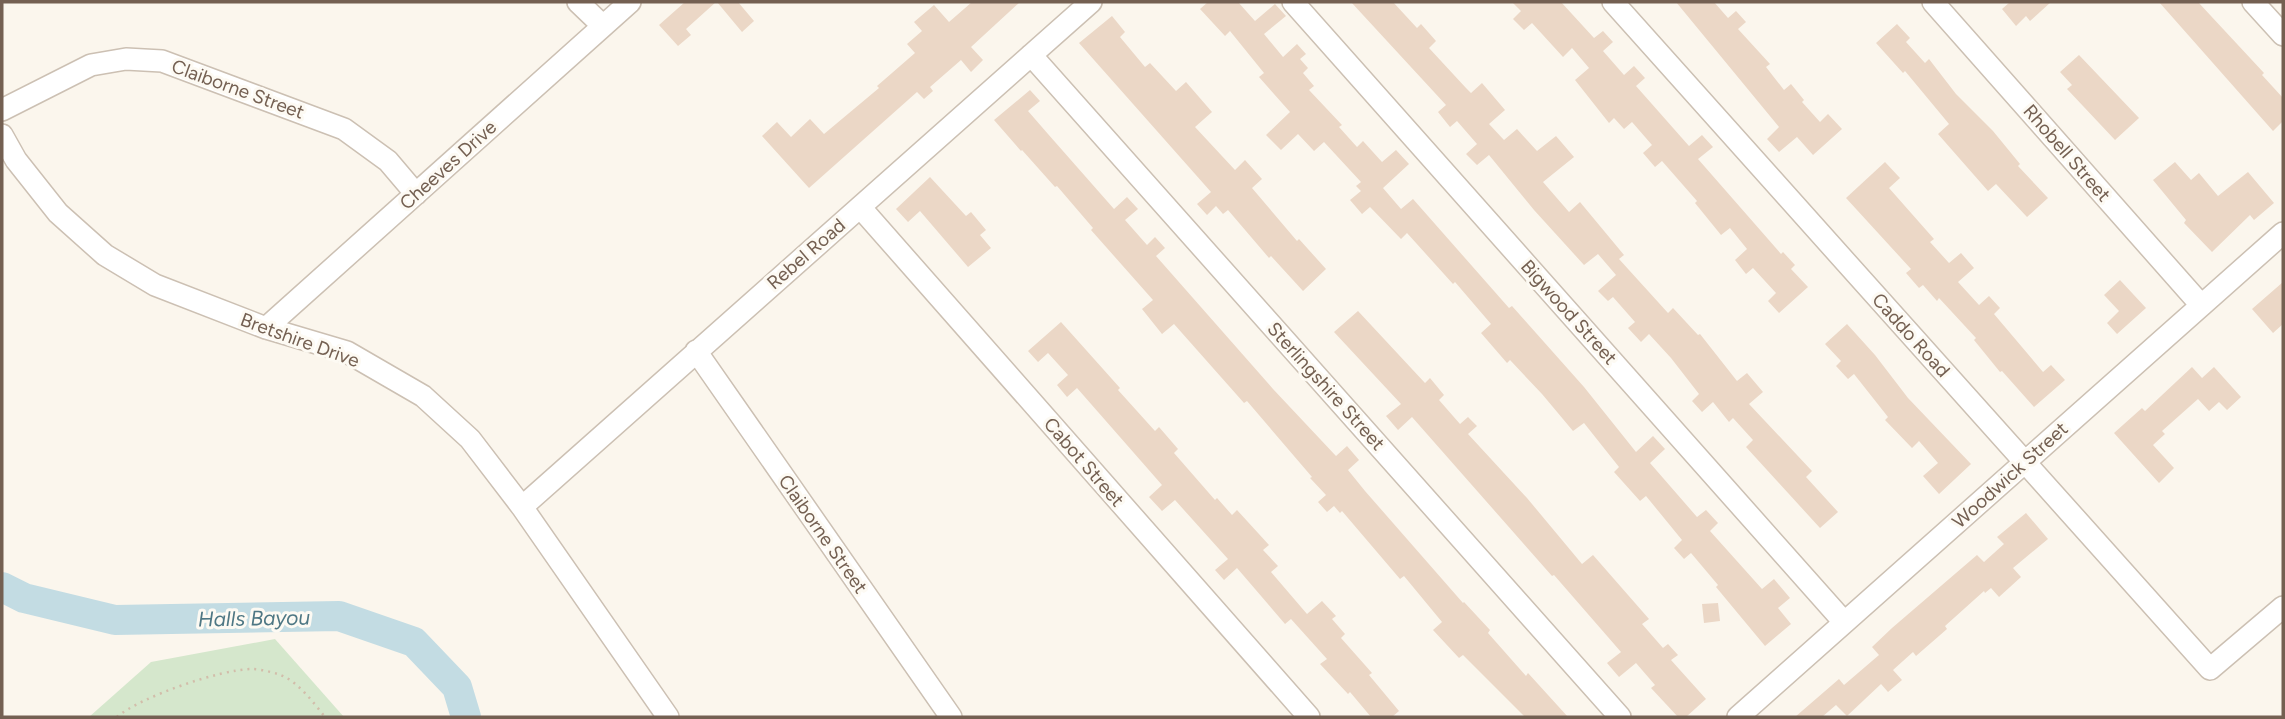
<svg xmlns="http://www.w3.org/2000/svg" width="2285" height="719" font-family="Figtree,sans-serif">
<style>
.green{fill:#d5e7cc}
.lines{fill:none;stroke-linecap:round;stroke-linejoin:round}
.river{stroke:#c3dce3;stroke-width:30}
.building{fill:#ebd7c6}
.minor-casing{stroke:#ccc0b3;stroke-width:24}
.path{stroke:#d2bdaa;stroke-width:2.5;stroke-dasharray:2 5;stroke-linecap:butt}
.minor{stroke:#fff;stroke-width:21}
.labels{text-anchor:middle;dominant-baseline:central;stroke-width:6;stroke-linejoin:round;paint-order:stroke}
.street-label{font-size:19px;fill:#746052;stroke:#fdfaf3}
.water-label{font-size:21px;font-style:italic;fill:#4e7784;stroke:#fdfaf3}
</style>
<rect width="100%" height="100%" fill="#fbf6ed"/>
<path class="green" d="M275,639L344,717H89L151,662Z"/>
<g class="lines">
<path class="river" d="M2,587L24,598L115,620L339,616L414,642L457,687L466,717"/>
</g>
<path class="building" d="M685,2H716L686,29L691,35L678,46L659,25Z
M717,2H738L754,21L742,32Z
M972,2H1020L971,47L983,60L971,72L961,60L930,87L933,91L924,99L917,92L809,188L762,136L777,122L791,137L810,119L824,134L879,88L877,86L915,53L907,44L922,31L914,22L934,5L949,22Z
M1208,2H1238L1255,21L1275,4L1286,16L1264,34L1283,57L1297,44L1306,54L1300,59L1308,68L1303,73L1314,86L1309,90L1342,125L1339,127L1357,147L1363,141L1382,162L1396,150L1409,164L1383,188L1401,209L1413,199L1509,308L1512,306L1584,387L1636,452L1653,436L1665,449L1650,463L1697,517L1706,510L1718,523L1710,531L1762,589L1774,579L1790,598L1778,608L1791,624L1765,646L1716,587L1718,585L1691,553L1684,559L1674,548L1682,540L1646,496L1640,501L1614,472L1619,467L1584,423L1573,431L1542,394L1510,360L1507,363L1481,333L1491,324L1455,282L1453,284L1407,233L1401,239L1370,207L1362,214L1350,200L1361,191L1356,186L1361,182L1324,142L1314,151L1298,134L1281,150L1266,135L1290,112L1259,77L1264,73L1230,31L1225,36L1200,9Z
M1351,2H1393L1417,28L1421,24L1436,41L1429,48L1466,88L1471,93L1482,83L1505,110L1489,124L1504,140L1517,129L1537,151L1556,136L1574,157L1543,182L1569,212L1580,202L1624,255L1619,259L1668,313L1673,308L1698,335L1700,334L1737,381L1747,373L1763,392L1749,404L1812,471L1806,477L1838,512L1820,528L1746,447L1753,440L1733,418L1729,422L1713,402L1702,412L1692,401L1699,394L1671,358L1649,334L1641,342L1628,328L1635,322L1613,297L1608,301L1598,291L1616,275L1598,254L1584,265L1534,210L1489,155L1477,165L1466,154L1477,144L1457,121L1450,127L1438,112L1446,105Z
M1512,2H1561L1594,38L1603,31L1613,42L1603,51L1624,75L1634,66L1645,78L1636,86L1689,146L1702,135L1713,147L1698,159L1781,254L1783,252L1795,265L1791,269L1808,287L1779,313L1768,301L1776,293L1753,268L1746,274L1735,260L1747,249L1730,228L1721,235L1695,203L1697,201L1662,161L1655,167L1643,153L1652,145L1632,122L1624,129L1614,118L1609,123L1575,80L1589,68L1572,48L1563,57L1532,23L1524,30L1513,19L1521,11Z
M1676,2H1714L1728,18L1736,11L1746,22L1738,29L1770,64L1766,67L1784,90L1791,84L1804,100L1802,102L1820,122L1828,114L1842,129L1813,155L1797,137L1779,152L1767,139L1779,127Z
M2010,2H2051L2030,21L2026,16L2016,26L2002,9Z
M2159,2H2198L2264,73L2262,75L2283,98V121L2273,131Z
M1112,16L1125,32L1120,37L1145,67L1150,63L1176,91L1186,82L1212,112L1195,127L1235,170L1245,160L1262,179L1252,188L1297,241L1299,239L1326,269L1303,291L1271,256L1269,258L1228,210L1223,214L1216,206L1207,215L1197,204L1211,192L1079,43Z
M1897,24L1910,38L1906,42L1925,63L1929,59L1956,94L1993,131L2020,164L2018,166L2048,198L2027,217L1996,184L1988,191L1938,134L1949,124L1905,71L1903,73L1876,43Z
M2079,55L2139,118L2115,140L2067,89L2072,85L2060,72Z
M1030,90L1040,101L1028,111L1048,134L1114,209L1127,197L1138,209L1125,220L1147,245L1155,237L1165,248L1156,256L1273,389L1336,456L1347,446L1359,460L1348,470L1365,491L1463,603L1464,602L1490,630L1488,633L1526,676L1528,673L1568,717H1525L1463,655L1459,658L1433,630L1442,622L1404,576L1400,579L1342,511L1340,513L1334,506L1327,512L1318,502L1326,495L1310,478L1312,477L1247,401L1244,403L1174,324L1162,334L1142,309L1153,300L1091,230L1093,228L1057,186L1055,187L1022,150L1021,151L994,120Z
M1885,162L1900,178L1889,188L1934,239L1930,242L1949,263L1961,253L1974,268L1958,282L1979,305L1989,296L2000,308L1994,314L2043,372L2051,365L2065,380L2034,407L2002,371L2000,372L1974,340L1976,338L1939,298L1937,301L1923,285L1919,288L1906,273L1911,269L1846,198Z
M2175,162L2191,180L2199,173L2218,196L2248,172L2274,203L2254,220L2250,215L2212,252L2184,223L2186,220L2153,180Z
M930,177L966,216L971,212L986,230L980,235L991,248L968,267L920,211L908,222L896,209Z
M2120,280L2146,308L2117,334L2107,323L2119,311L2104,295Z
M2283,282V324L2273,333L2252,309Z
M1358,311L1425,383L1430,378L1444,395L1439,400L1460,424L1468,417L1477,426L1468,434L1527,498L1582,564L1593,555L1649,619L1642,624L1663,648L1668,644L1678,655L1671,660L1706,699L1686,717H1678L1651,688L1655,685L1636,663L1619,677L1607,663L1621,652L1554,575L1552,576L1412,417L1398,430L1386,416L1401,404L1334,332Z
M1061,322L1120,388L1118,390L1155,431L1159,427L1178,449L1174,453L1215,500L1217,498L1232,515L1237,510L1269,545L1263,550L1278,566L1271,572L1307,614L1322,601L1336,616L1332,619L1345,634L1341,638L1372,673L1369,675L1399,711L1392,717H1371L1350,692L1348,694L1320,664L1327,659L1291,619L1285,624L1237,568L1224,580L1215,570L1228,559L1175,500L1162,511L1149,497L1162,485L1077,388L1067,397L1057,385L1068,375L1048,353L1038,362L1028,351Z
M1847,324L1875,355L1908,398L1971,464L1939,494L1923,476L1938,463L1919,441L1912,448L1885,420L1888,417L1854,374L1848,379L1836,366L1841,361L1825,344Z
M2192,367L2202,378L2214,367L2241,397L2227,410L2219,402L2209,411L2198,399L2162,431L2165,434L2153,445L2174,468L2159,483L2114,433L2142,408L2145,411Z
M2026,513L2048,539L2013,568L2021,577L1999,597L1991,588L1985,593L1984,591L1945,626L1947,629L1916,656L1913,652L1893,670L1902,680L1888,692L1881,684L1847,716L1836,705L1822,717H1795L1839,679L1844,685L1879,655L1872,647L1892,628L1977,555L1984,562L2004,544L1997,537Z
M1718,603L1720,621L1704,623L1702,604Z"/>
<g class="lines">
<g class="minor-casing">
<path id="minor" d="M578,2L603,26
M1293,2L1844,622
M1613,2L2210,669L2283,607
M1933,2L2201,305
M2253,2L2283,35
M1031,55L1620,717
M2,110L91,65L126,59L162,61L344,129L388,161L416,194
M2,135L16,160L58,213L105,255L155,285L266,328L347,352L423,396L470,439L522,507L668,717
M860,207L1309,717
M266,328L630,2
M696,351L951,717
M522,507L1091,2
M1738,717L2283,233"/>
</g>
<path class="path" d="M117,717C140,697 221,669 252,669C260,669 271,672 278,674C297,680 313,702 325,717"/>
<use href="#minor" class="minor"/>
</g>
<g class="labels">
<g class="street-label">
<text transform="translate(238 89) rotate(20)">Claiborne Street</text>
<text transform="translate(2067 153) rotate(49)">Rhobell Street</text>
<text transform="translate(448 165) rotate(-42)">Cheeves Drive</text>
<text transform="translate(806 254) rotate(-41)">Rebel Road</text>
<text transform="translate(1569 312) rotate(48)">Bigwood Street</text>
<text transform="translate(1911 335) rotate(48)">Caddo Road</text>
<text transform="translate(300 340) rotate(20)">Bretshire Drive</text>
<text transform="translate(1326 386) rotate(48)">Sterlingshire Street</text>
<text transform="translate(1084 462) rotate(49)">Cabot Street</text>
<text transform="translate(2010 475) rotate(-42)">Woodwick Street</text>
<text transform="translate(823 534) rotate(55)">Claiborne Street</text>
</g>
<g class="water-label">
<text transform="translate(254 618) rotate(-1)">Halls Bayou</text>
</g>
</g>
<rect width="2285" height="719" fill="none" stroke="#746052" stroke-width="7"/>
</svg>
